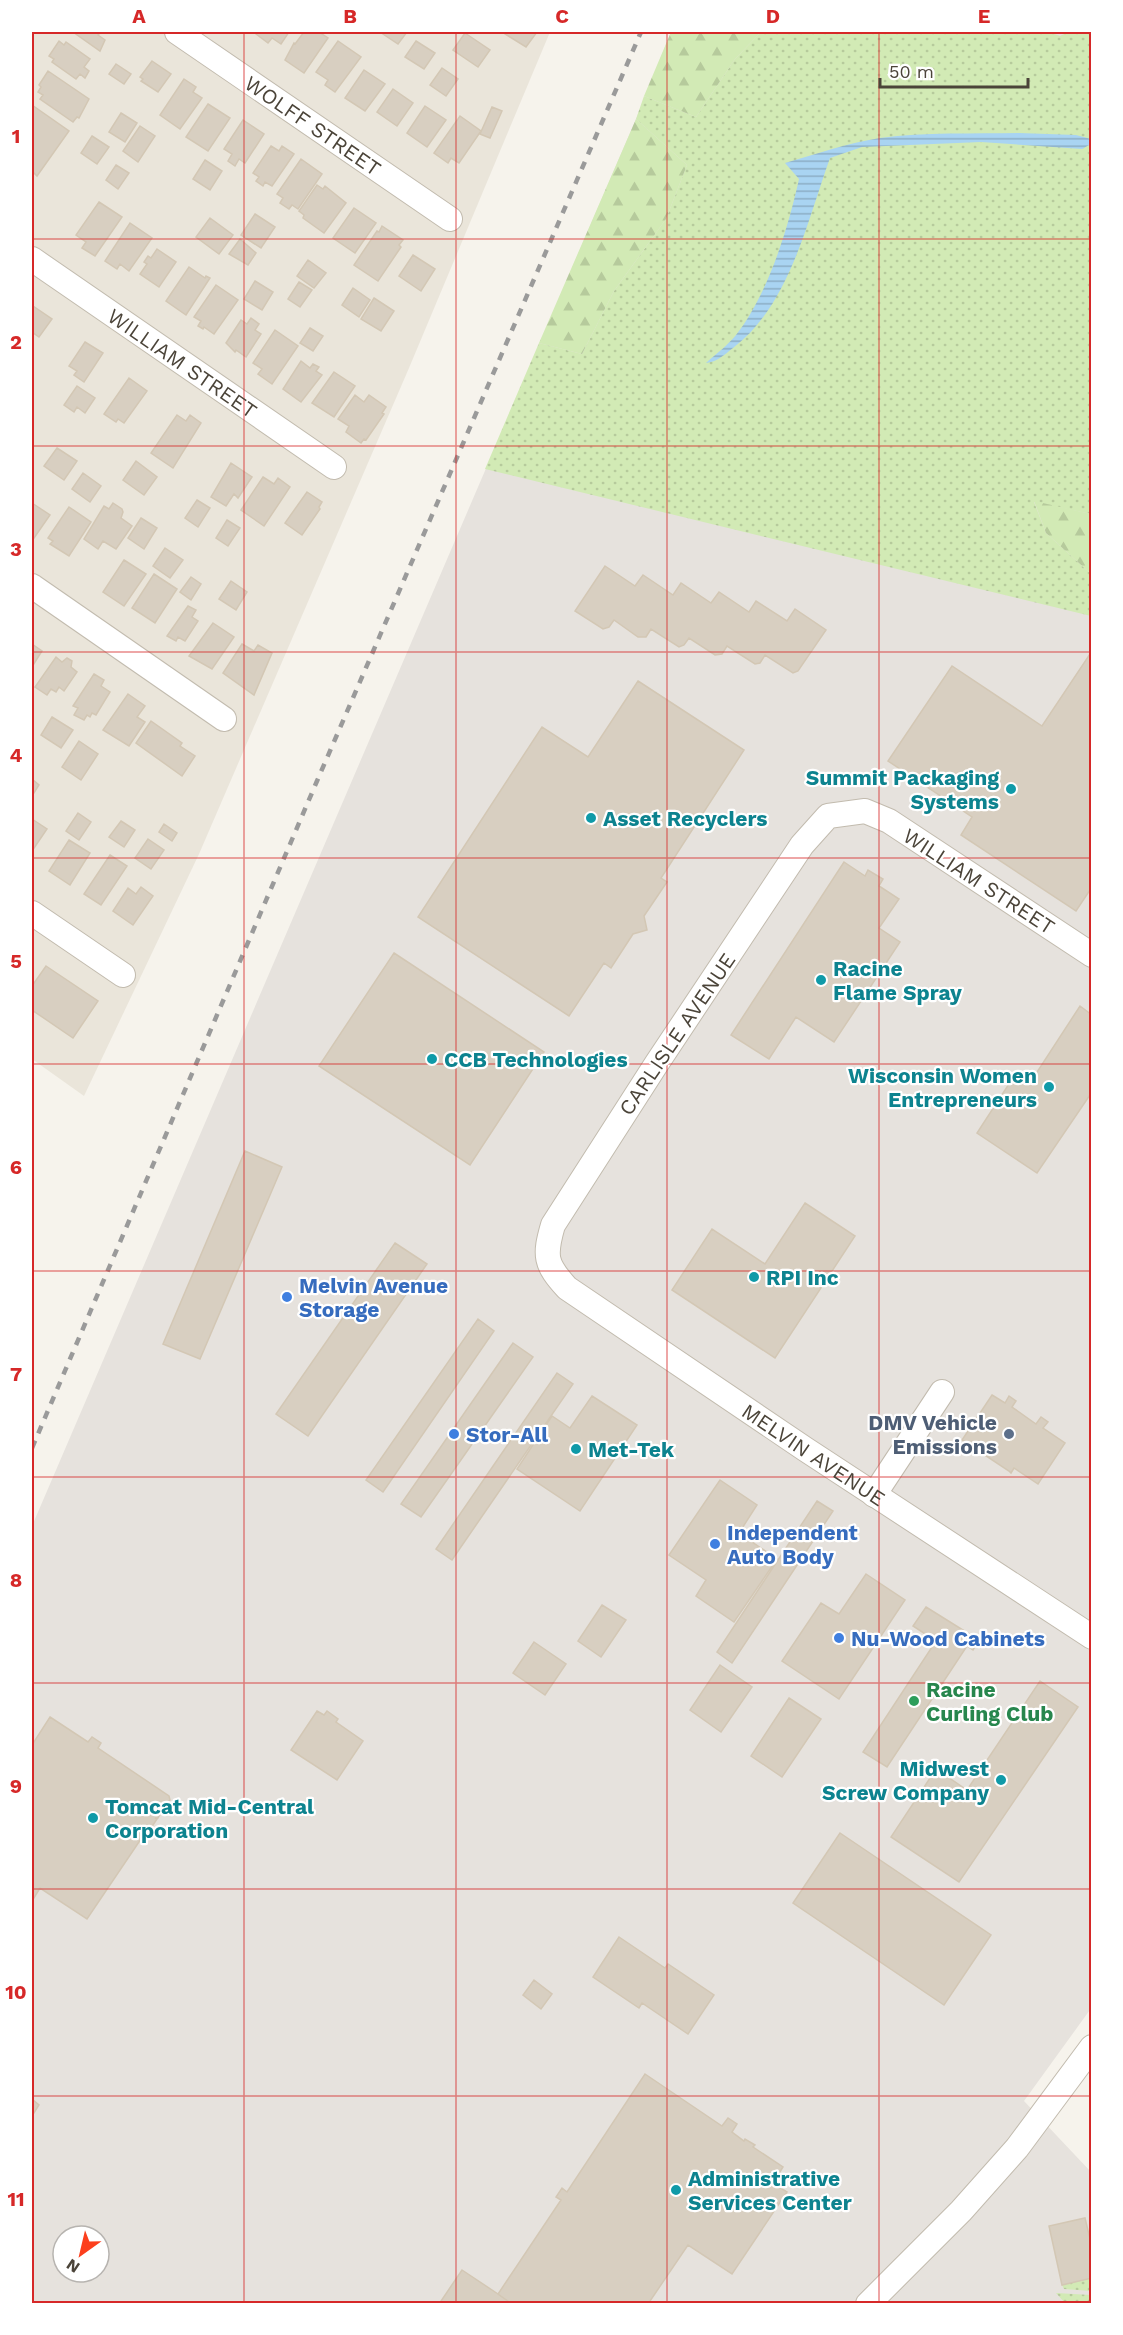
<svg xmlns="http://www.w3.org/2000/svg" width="1123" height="2335" font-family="'Work Sans',sans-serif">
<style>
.residential{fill:#eae5da}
.industrial{fill:#e6e2dd;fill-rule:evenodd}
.grass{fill:url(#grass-dots)}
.forest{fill:url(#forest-firs)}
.water{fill:url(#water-rules)}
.building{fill:#d8cfc1;stroke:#d3c7b4;stroke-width:1.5}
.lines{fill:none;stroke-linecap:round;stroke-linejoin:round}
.minor-casing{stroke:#c2bbae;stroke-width:26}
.minor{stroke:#fff;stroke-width:24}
.rail{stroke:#9a9a9a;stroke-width:4.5;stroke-dasharray:8 8;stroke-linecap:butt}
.grid{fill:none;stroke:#d62828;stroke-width:1.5;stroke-opacity:0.55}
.culture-dot{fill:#0f9aa8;stroke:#fff;stroke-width:2}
.shop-dot{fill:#3f7fe0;stroke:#fff;stroke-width:2}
.service-dot{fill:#5c6f8a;stroke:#fff;stroke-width:2}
.leisure-dot{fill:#2e9e5b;stroke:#fff;stroke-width:2}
.labels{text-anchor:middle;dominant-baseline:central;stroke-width:4.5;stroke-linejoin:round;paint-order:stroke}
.street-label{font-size:21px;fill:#4b4439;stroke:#fff}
.culture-label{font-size:21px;font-weight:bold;fill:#0d838f;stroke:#fff;text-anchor:start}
.shop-label{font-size:21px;font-weight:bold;fill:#366cbe;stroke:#fff;text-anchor:start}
.service-label{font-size:21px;font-weight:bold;fill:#4e5e75;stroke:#fff;text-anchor:end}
.leisure-label{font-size:21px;font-weight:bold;fill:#27864d;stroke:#fff;text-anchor:start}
.neatline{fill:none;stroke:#d62828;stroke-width:2}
.grid-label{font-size:20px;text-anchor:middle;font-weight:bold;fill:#d62828}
</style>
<defs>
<pattern id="grass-dots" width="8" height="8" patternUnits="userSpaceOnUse" patternTransform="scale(1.5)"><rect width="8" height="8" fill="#d2eab5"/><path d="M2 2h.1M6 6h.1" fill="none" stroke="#b6ca9c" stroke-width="1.8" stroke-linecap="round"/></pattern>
<pattern id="forest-firs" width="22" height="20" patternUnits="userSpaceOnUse" patternTransform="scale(1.5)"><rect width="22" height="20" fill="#d2eab5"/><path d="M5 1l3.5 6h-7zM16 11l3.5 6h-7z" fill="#b6ca9c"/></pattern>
<pattern id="water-rules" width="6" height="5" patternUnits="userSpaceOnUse" patternTransform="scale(1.5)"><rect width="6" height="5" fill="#a9d4f2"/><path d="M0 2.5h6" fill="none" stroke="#8caec5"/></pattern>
</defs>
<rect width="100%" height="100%" fill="#f6f3ec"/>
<path class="residential" d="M32,32H550L409,368L199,854L84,1096L32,1059Z"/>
<path class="industrial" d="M671,32H1091L1092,2007L1024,2101L1091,2172V2303L32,2304V1526L636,119ZM63,2236H99V2272H63Z"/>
<path class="grass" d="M761,32H1049L1060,36L1068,32H1091V514L1034,502L1046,533L1091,574V616L485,469L539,343L582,354L614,291L666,219L687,165L636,119L644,96L696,117L735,59Z
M1091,2278V2291L1064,2289L1062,2285Z
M1056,2293L1091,2295V2303H1065Z"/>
<path class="forest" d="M671,32H761L735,59L696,117L644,96Z
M636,119L687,165L666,219L614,291L582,354L539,343Z
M1034,501L1091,514V574L1046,533Z"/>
<path class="water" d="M1019,133L1076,135L1091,139V144L1082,149L981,142L862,147L830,158C807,222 789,306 733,348C724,355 717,362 706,363C716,354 728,345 736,335C768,294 788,229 799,179L785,163C817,154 847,143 880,138C926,132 973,134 1019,133Z"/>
<path class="building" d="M73,32H101L98,35L105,40L100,51Z
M258,32H289L281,44L272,38L268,43L256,34Z
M304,32H319L328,38L304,73L285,60L294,43L295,44Z
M380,32H407L398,44Z
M502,32H537L526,47Z
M465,33L490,50L478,67L453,50Z
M59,41L64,45L66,42L90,59L84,67L89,71L85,78L80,74L76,79L52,62L54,59L49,56Z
M338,41L361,57L335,92L325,85L328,80L316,72Z
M416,41L435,53L424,69L405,57Z
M152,61L171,74L158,92L141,81L143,79L140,77Z
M116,64L131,74L124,84L109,74Z
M442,68L458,79L446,96L430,85Z
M364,70L385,84L365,111L345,98Z
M48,71L89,99L79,118L77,117L73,122L40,99L43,95L38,92L41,87L39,85Z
M184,79L196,87L193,92L202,98L180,129L160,115Z
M393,89L413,103L397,126L377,112Z
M208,104L230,118L208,151L186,137Z
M32,105L69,131L37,176L32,171Z
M425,106L446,120L427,147L407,133Z
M492,107L502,111L490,138L480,134Z
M121,113L137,123L125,142L109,132Z
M460,116L481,131L459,163L451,158L448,163L434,153Z
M243,120L264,134L245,163L239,159L235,166L228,161L232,154L224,149Z
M140,126L155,136L138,162L123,151Z
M92,136L109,147L97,164L81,153Z
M271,146L279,151L282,146L294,154L272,186L265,182L263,186L256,181L259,177L253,173Z
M301,159L322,174L298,209L292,205L289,209L280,203L283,198L277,194Z
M205,160L222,171L210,190L193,179Z
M116,165L129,173L118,189L106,180Z
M317,185L323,189L325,186L346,203L324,233L303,218L304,215L299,211Z
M99,202L122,217L95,256L82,248L86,242L76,235Z
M354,208L376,223L355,253L333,238Z
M255,214L275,227L261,248L241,235Z
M210,218L233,235L219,254L196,237Z
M130,223L152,238L129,271L120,264L117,269L105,261Z
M382,226L403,240L399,245L401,247L378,281L354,265L377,231L379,232Z
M240,239L256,253L248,265L229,254Z
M157,249L176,262L159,287L140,274L147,264L144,262L148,256L151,258Z
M413,255L435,269L421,291L399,276Z
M308,260L326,273L314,288L297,276Z
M189,267L205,278L206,276L210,278L186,315L166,301Z
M255,281L273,292L262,310L244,299Z
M299,282L312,290L300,307L288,299Z
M216,285L238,300L214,334L204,327L203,329L198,326L201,321L194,317Z
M353,288L370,300L359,317L342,305Z
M374,298L394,311L381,331L361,319Z
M33,306L52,319L39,337L32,332Z
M251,318L259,324L255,330L261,334L246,357L236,350L235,352L226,343L241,320L247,324Z
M310,328L323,336L313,351L300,343Z
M275,330L298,346L272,384L258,374L262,369L253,363Z
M85,342L103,353L84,382L74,375L77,371L69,366Z
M301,361L310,368L313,364L319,367L316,371L322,375L301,402L283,389Z
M334,372L355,386L334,417L312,403Z
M129,378L147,391L124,423L118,419L116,422L104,414Z
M77,386L95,398L85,413L77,407L74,412L64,405Z
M355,395L364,402L369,395L386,407L382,413L384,414L366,440L364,439L361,443L346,432L349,426L338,419Z
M177,415L186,421L190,415L201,423L173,468L151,453Z
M57,448L77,461L64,480L44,466Z
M136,461L157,477L144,495L123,480Z
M231,463L252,477L238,498L234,494L226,506L211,497Z
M83,473L101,486L90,502L72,489Z
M263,477L274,484L278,478L290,487L264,526L241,510Z
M307,492L322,502L319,507L320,509L302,535L285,523Z
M197,500L210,508L198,527L185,518Z
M32,503L50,515L34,538L32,536Z
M113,503L122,509L123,512L121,518L132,526L116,549L103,541L98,549L84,539L104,506L109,509Z
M69,507L91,522L69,556L50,544L53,541L48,538Z
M141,518L157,528L144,549L128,538Z
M227,520L240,528L228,546L216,538Z
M165,548L183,560L170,578L153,566Z
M124,560L146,574L124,606L103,592Z
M605,566L635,586L643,575L673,595L681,583L711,603L719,592L749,612L756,601L787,621L795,609L826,630L798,671L793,673L765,655L760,663L755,664L727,646L722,654L715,655L689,638L684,645L679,647L651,629L646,637H638L614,620L609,627L603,629L575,611Z
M154,574L177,589L155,623L132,608Z
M191,577L201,584L191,600L180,592Z
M231,581L247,592L236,610L219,599Z
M188,606L196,610L192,617L198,621L185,641L178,637L176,641L167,636Z
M213,623L234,637L212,669L189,656Z
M32,644L42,651L32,667Z
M242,644L254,651L258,645L272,653L254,695L223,673Z
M1090,654L1092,887L1076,911L961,835L972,817L888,761L952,666L1042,726Z
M56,657L62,662L67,658L72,661L71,667L77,672L64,691L59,687L56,692L51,689L47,695L35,687Z
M94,674L104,680L101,686L110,692L96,715L92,713L90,717L87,715L84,720L74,715L78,708L73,706Z
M638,681L744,750L661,878L667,882L644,916L647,930L633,934L611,968L604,963L569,1016L418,917L542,727L588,757Z
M128,694L145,706L137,717L145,722L129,746L103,730Z
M52,717L73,730L61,748L41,735Z
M151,721L182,743L180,746L195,756L182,776L136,743Z
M79,741L98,754L81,780L62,767Z
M32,779L39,785L32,796Z
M78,813L91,822L79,840L66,831Z
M32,819L47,829L32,851Z
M121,821L135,830L124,847L109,837Z
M164,824L177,833L172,841L159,832Z
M148,839L164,850L151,869L135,858Z
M69,840L90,853L70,885L49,871Z
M110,855L127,866L101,905L84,894Z
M844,862L865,876L868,870L883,879L879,886L899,899L879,928L900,942L834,1042L796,1017L769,1059L731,1035Z
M141,887L153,896L133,925L113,911L128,888L136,894Z
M394,953L544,1052L470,1165L319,1066Z
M46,966L98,1001L73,1038L32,1010V986Z
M1080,1006L1092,1015V1092L1037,1173L977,1133L1016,1073L1030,1083Z
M245,1151L282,1167L200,1359L163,1344Z
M805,1203L855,1236L775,1358L672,1290L712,1229L765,1264Z
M395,1243L427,1264L308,1436L276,1414Z
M478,1319L494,1331L383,1492L366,1480Z
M513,1343L533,1357L421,1517L401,1504Z
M557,1373L573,1384L452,1560L436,1549Z
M992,1395L1005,1403L1009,1396L1016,1401L1012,1407L1036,1424L1041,1417L1048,1422L1043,1428L1065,1443L1038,1484L1014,1468L1011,1473L1009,1471L962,1440Z
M592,1396L637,1425L580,1511L517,1469L552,1416L570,1428Z
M720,1480L757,1505L739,1533L777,1559L734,1622L696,1596L706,1580L669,1555Z
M817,1501L833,1511L732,1663L717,1652Z
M866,1574L905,1600L839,1699L782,1661L821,1603L839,1614Z
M602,1605L626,1620L601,1657L578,1641Z
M926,1607L979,1640L973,1650L967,1646L887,1767L863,1752L936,1641L913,1626Z
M534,1642L566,1664L545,1695L513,1673Z
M720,1665L752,1687L721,1732L690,1710Z
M1040,1681L1078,1707L959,1882L891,1837L936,1769L967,1790Z
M789,1698L821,1719L782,1777L751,1756Z
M317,1711L324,1715L327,1711L338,1719L336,1722L363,1741L337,1780L291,1750Z
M50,1717L88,1742L92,1737L101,1743L98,1748L169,1796L170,1800L164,1808H162L163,1809L158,1818H155L157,1819L151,1828L149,1827L152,1829L148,1835L145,1833L87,1919L40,1888L32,1901V1745Z
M840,1833L991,1935L944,2005L793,1903Z
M619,1937L665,1968L668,1964L714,1995L688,2034L642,2003L639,2008L593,1977Z
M534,1980L552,1994L541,2009L523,1995Z
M645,2074L722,2126L728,2118L737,2124L732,2132L744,2141L745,2139L755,2145L753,2147L783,2167L773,2183L787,2192L732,2274L688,2245L648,2304H512L498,2294L561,2200L556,2197L562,2188L567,2192Z
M32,2099L39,2105L32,2116Z
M1085,2218L1092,2247V2278L1062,2285L1049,2226Z
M462,2270L498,2294L512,2304H439Z"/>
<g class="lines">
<g class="minor-casing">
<g id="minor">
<path id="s1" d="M177,32L450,219"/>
<path id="s2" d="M32,259L334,467"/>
<path d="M32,586L224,719"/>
<path d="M32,913L123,975"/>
<path id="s3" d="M1092,955L889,821L865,811L828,816L802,845L657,1063L553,1225C544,1256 545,1264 567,1288L805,1449L1092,1637"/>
<path d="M874,1495L942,1392"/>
<path d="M868,2304L961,2211L1017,2148L1092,2047"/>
</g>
</g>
<use href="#minor" class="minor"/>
<path class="rail" d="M32,1448L317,781L641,32"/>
</g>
<path class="grid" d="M244,32V2304M456,32V2304M667,32V2304M879,32V2304M32,239H1092M32,446H1092M32,652H1092M32,858H1092M32,1064H1092M32,1271H1092M32,1477H1092M32,1683H1092M32,1889H1092M32,2096H1092"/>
<g class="culture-dot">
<circle cx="1011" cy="789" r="6"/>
<circle cx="591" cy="818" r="6"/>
<circle cx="821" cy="980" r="6"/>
<circle cx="432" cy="1059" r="6"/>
<circle cx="1049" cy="1087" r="6"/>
<circle cx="754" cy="1277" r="6"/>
<circle cx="576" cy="1449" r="6"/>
<circle cx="1001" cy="1780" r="6"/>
<circle cx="93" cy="1818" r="6"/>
<circle cx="676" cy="2190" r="6"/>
</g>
<g class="shop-dot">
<circle cx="287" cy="1297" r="6"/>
<circle cx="454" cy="1434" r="6"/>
<circle cx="715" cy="1544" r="6"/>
<circle cx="839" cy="1638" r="6"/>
</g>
<circle class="service-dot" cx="1009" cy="1434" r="6"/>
<circle class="leisure-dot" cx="914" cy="1701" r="6"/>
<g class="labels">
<g class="street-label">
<text stroke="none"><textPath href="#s1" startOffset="165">WOLFF STREET</textPath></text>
<text stroke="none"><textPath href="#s2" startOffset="183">WILLIAM STREET</textPath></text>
<text transform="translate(979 881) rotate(33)">WILLIAM STREET</text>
<text transform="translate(677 1034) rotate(-56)">CARLISLE AVENUE</text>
<text stroke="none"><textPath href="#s3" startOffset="1167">MELVIN AVENUE</textPath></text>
</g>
<g class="culture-label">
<text x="999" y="777" text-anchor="end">Summit Packaging<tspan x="999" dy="24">Systems</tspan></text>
<text x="603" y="818">Asset Recyclers</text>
<text x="833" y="968">Racine<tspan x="833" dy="24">Flame Spray</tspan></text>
<text x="444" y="1059">CCB Technologies</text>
<text x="1037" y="1075" text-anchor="end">Wisconsin Women<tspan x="1037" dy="24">Entrepreneurs</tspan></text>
<text x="766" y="1277">RPI Inc</text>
<text x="588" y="1449">Met-Tek</text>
<text x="989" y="1768" text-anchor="end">Midwest<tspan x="989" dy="24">Screw Company</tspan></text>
<text x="105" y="1806">Tomcat Mid-Central<tspan x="105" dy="24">Corporation</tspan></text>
<text x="688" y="2178">Administrative<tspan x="688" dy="24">Services Center</tspan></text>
</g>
<g class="shop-label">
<text x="299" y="1285">Melvin Avenue<tspan x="299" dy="24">Storage</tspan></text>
<text x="466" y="1434">Stor-All</text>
<text x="727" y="1532">Independent<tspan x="727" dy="24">Auto Body</tspan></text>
<text x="851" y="1638">Nu-Wood Cabinets</text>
</g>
<g class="service-label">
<text x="997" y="1422">DMV Vehicle<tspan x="997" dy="24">Emissions</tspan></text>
</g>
<g class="leisure-label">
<text x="926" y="1689">Racine<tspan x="926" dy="24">Curling Club</tspan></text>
</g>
</g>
<rect width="1123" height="2335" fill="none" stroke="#ffffff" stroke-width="66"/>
<g transform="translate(81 2254) rotate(214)"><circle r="28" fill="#ffffff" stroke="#b7b4b0" stroke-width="1.5"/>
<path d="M0-4.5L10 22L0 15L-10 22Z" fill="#fc3f1d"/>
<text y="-9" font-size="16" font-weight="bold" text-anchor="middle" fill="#4b4439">N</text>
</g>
<path d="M880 78v9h148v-9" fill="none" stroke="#4b4439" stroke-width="3"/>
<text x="889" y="78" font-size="18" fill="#4b4439" stroke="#ffffff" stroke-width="4.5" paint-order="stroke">50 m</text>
<rect x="33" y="33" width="1057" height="2269" class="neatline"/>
<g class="grid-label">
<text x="139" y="23">A</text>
<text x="350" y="23">B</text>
<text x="562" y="23">C</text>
<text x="773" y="23">D</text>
<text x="984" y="23">E</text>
<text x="16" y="143">1</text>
<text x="16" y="349">2</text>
<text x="16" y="556">3</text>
<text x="16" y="762">4</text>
<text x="16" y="968">5</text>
<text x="16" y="1174">6</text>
<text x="16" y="1381">7</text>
<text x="16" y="1587">8</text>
<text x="16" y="1793">9</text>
<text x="16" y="1999">10</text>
<text x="16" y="2206">11</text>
</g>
</svg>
